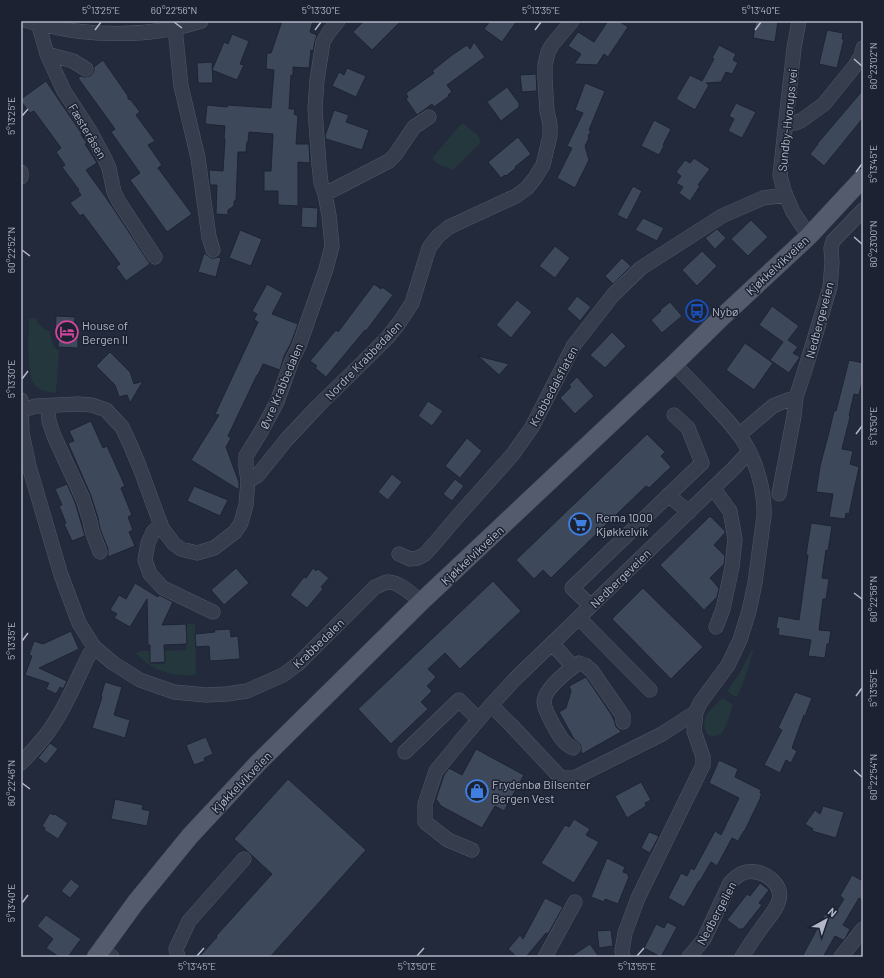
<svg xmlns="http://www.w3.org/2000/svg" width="884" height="978" font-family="Barlow,sans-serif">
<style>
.green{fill:#24373d}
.building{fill:#3e485b;stroke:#1d2433}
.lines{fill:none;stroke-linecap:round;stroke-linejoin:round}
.minor-casing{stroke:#515767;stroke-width:15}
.major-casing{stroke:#3f4655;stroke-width:19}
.minor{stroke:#363d4c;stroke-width:14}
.major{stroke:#545b6c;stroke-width:18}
.ticks{fill:none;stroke:#b2b7c7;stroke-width:1.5}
.labels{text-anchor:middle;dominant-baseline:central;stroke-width:3;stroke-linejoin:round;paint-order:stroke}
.street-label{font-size:12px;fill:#b2b7c7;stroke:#1c2231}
.poi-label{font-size:12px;fill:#b2b7c7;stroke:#1c2231;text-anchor:start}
.neatline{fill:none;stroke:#b2b7c7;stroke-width:1.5}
.ticks-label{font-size:10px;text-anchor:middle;fill:#b2b7c7}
</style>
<rect width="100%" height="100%" fill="#222a3c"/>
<path class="green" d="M462,123L478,135L481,142L453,170L438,164L432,158Z
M36,318C38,325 43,329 49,331L54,347L56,348V350H59L56,393C47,392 40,391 34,384C26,374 29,333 29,319Z
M187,624H195L196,675C184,677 160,673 150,665C145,662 140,657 135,653L140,651H150L151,664H165V651L186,650V647L187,646Z
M752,650L753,652C749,667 744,681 738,695L737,696H734L727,691L738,676Z
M722,698L732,704C733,709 725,730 721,734C717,737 712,736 708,735C697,719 712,709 722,698Z"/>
<path class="building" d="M282,21H313L310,32L317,35L315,41L313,51L311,50L309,68L293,67V76L291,75L289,109H295L294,114L298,116L296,144H309L310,163L298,162V206L278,205V191H264V171H271L273,134L249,132L248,142H247L246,152H238L236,201H234V206L228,210V215L216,214L217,185H210L209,170L223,171L225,139L224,138L225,126L205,124L207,105L227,107L228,105L271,108L274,70L266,69L267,53H271Z
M364,21H401L372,50L353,32Z
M490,21H517L502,42L484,29Z
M608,21H619L628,27L608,57L604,54L597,65L574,64L581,54L568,46L578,32L594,42Z
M756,21H778L775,42L753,38Z
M827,30L843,33L842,39H844L837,68L819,64Z
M232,34L249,41L240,64L244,65L237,80L212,70L224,42L228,44Z
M474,42L485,57L447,85L452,92L448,95L449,96L434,107L432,104L417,115L406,99L408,97L406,93L434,73L432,71L452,55L467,45L470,49Z
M719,45L736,54L733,60L738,63L732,74L726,72L721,82L706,83L709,85L695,110L676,99L690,75L702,81L714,59L712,58Z
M103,60L128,96V99L131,100L140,112L136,115L155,141L148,145L162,165L158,168L192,214L167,232L130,180L140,173L111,132L115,129L78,78L81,76L85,77L90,76L93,73L94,70V67Z
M212,62L213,83H198L197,63Z
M347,68L366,76L356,97L332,86L339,72L344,75Z
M536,74L537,91L522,92L520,75Z
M46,81L82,134L81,135L87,143L85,144L97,163L86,170L109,202L150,264L126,281L116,267L120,264L83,214L80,216L70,203L81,195L78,191L79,190L62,167L65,165L56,152L61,148L34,111L30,113L21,101V99Z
M585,83L605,91L589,130L591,131L588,136L589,138L585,146L589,160L575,188L557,178L572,148L567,146L583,113L575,110Z
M507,87L519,103V107L501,121L487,102Z
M863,90V118L824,166L810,154L818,144H817Z
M736,103L756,112L742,138L728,131L734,119L729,116Z
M334,110L349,115L346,122L369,130L362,150L326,139L325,136Z
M654,120L671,129L663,145L664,146L659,155L641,146Z
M518,137L531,154L515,167L516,168L506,176L505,175L501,178L488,162Z
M694,158L710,169L698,185L700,186L690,201L679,193L683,187L676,183L681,176L676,172L685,160L690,163Z
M633,186L642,191L627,220L617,215Z
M302,207L318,208L317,228L301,227Z
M643,218L664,228L657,241L635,230Z
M751,220L768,237L748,256L731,239Z
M717,229L726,238L715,249L705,238Z
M240,230L262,239L251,266L229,258Z
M555,246L570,258L555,278L539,266Z
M702,251L717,266L697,286L682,270Z
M204,253L211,258H215L218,257L221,258L216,277L198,272Z
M622,258L631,266L613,284L605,276Z
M267,284L283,293L272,314L298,324L291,343L284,356L280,370L263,364L258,375H257L228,436L231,438L226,447L239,482V490L191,460L219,415L215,414L258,322L254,320L257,314L252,311Z
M374,284L381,289L382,287L393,295L366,331L365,330L326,377L315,368L317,366L310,361L336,330L338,332Z
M577,296L591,307L580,321L567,309Z
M517,300L532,312L511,338L496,325Z
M670,302L682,316L662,333L651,320L661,311L660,310Z
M772,306L799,326L788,340L798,347L793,353L800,357L789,373L770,360L783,342L759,325Z
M56,316L75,317L74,332H78V348L58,347L59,333H55Z
M612,332L626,346L605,368L590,355Z
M745,343L773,363L754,390L726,370Z
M110,352L130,372L134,384L143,381L130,403L127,395L119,397L115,385L96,366Z
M478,356L509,364L499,375Z
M849,360L863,363V378L859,395L854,394L849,416L850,417L842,449L853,451L850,464L859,467L849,514L846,513L845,519L829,517L833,494L816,492L820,466L829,432L834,411H836Z
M577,377L594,396L575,414L560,398L571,387L569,385Z
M428,401L443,411L432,426L418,416Z
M91,421L103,448L107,446L125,486L121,488L132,515L128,517L133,530L129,532L135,546L108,557V549L100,529L98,518L91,496L68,443L74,441L69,431Z
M647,434L665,452L661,456L671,467L649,488L646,486L551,578L543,570L534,579L516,560Z
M467,438L482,451L460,478L445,466Z
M392,474L402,482L388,500L378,492Z
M455,479L464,486L452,501L443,494Z
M67,484L75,502L85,536L72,541L64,524L66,523L59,506L62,505L55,489Z
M194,486L228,500L220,516L187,501Z
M710,516L725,531V533L714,545L725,556L724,564L710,578L719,588L717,597L704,610L660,565Z
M811,523L832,526L828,551L826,550L822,578L829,579L826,599H823L819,630L831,631L829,644H827L825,658L808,656L811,640L778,635L779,629L776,628L778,616L799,620L808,555H806Z
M236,568L249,583L224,605L211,590Z
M313,568L316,571L318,569L329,578L321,587L323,589L307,608L290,595L304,577L306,578Z
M493,581L521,611L460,669L445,653L428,669L436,677L427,686L432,691L421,702L428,709L391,744L358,709Z
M135,583L158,597L159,595L173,602L162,625L186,624L187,644L164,645L165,662L150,663V645H148L147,599L130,627L114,618L117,614L110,610L119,595L126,599Z
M643,588L703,647L671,679L612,619Z
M230,629L231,637L238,636L240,659L210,661L209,646L196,647L195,634L215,632L214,630Z
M71,631L79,649L39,668L67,681L63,689L60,687L56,694L46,689L49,683L25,675L32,656L29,655L34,641L43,644Z
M586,677L611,714L614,720L616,727L620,730L621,732L582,754L581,751V747L580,744L574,739L559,712L566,708L571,691L569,686Z
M105,682L122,687L114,715L130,720L125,738L92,728L102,697L101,696Z
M795,692L812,698L805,716L804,715L792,748L797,751L791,763L786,760L780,773L764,765L782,730L778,728Z
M206,737L213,754L204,758L205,761L194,765L186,745Z
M50,743L58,749L46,764L38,758Z
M476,749L524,775L504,811L495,806L482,828L441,806L436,799L444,775L449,768L462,775Z
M719,760L738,769L735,777L761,790L760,793L762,794L760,797H761L744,832V831L738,841L732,838L717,866L711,862L700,881H699L684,907L668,898L681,873L687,876L691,868L694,870L715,831L721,835L739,798L709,783Z
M288,779L366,850L270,957H199L217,937L216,936L272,874L234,839Z
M641,782L651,800L645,803L646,806L627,818L615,796Z
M115,799L143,805L142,809L150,811L147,826L111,819Z
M823,806L844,812L836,838L812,831L813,829L805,824L815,810L820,814Z
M50,813L54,815L55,814L68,823L58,839L44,830L45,828L42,826Z
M574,819L590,829L586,835L599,842L574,883L541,863L565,825L569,827Z
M649,832L659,836L650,853L641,848Z
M607,858L625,867L623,872L628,874V876L629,877L618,904L605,899L604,902L591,897Z
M852,875L863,881V901L859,898L843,925L850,929L845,939L843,940L835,936L823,957H802L825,914L832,918L844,899L840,896Z
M71,879L80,886L70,898L61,891Z
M760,883L769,890L759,903L762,905L743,929H739L727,920L747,894L750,896Z
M545,898L563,907L548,934L546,933L526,957H517L508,949L520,935L523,939Z
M46,915L81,939L68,957H59L46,948L53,939L37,926Z
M667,922L677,927L661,957L644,948L656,924L664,928Z
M611,930L613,946L599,948L597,931Z
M590,944L599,957H570Z"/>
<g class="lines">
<g class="minor-casing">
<path id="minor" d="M27,21C33,23 39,23 45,25C55,27 66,30 76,31C117,36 161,34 201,21
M799,21L794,48L780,175L784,191L793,212L809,236
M38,23L47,54L64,91L90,131L105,159L109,168L114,192L119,202L155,257
M175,28L181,86L198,158L209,237L213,250
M47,54L73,61L86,69
M787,122L795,123L802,120L824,104L854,67L861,56L863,48
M21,172V177
M325,194L389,161L395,155L414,127L429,117
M21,400L22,433L29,466L61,575L79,623L94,647L113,663L140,680L174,692L206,695L227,694L247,691L283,675L298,664L375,587C379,586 383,583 387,582C399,581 413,595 421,602
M50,406L48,409L49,421L54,436L83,499L90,521L92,531L100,552
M22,410L36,406L78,404L92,405L106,410L122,427L130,444L140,468L162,528L174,544L181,549L197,553L214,548L235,532L241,523L246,505L248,481L246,467V456L262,430L277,402L292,360L299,346L326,269L332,246L329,215L325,194L321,183L319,165L315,109L317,80L323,42L329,32L338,21
M739,435L773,406L780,403L796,397
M248,481L258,475L287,439L318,406L364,361L388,337L399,323L412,303L429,248L438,236L449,227L516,196L527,188L535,178L543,165L550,136V124L547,111L545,79V65L548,52L552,45L572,21
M713,488L730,511L735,539L732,567L723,609L716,627
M779,494L794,416L796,397L804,373L830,287L832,263L831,248L833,241L863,210
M668,495L689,512
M161,524L153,532L148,543L145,560L150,574L163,588L213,612
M399,554L410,559L418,558L425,554L435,543L457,517L513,454L532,427L574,345L613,295L641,268L722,216L763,198L786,195
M591,606L572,588L702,463L688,428L674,415
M579,618L650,690
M552,643L573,667C564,674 544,690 544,702C545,712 551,720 555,728C560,737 564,744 573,748
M573,667L579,663L585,665L592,671L623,716V722
M491,705L512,726L561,778H574L662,734L696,712
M405,752L459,700L478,719
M21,763C30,754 38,745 46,735C64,711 76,681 89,655L94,647
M472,850L448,840L425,822V804L436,771L463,738L491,705L515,679L733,469L749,452
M101,949L112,957
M178,957L176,949L189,921L244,859
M545,957L575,902
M623,957L622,951L625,933L638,898L703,765V757L694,731L696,712L700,703L728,665L740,640L749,611L755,583L764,516C765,492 757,463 744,442C739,434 733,427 727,420C710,401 692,382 674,364
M689,957L704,939L730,883C737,875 744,870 756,872C768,874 783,886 779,900C777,909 770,916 765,923C757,934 749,945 742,957
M841,957L863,929"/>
</g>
<g class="major-casing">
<path id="major" d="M96,957L136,902L190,836L258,763L421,602L674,364L721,318L809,236L863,178"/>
</g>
<use href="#minor" class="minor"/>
<use href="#major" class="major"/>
</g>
<path class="ticks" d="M174,22L182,28M95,30L101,22M315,30L321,22M535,30L541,22M755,30L761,22M854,59L862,66M22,116L28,109M856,172L862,164M854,237L862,244M22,250L30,256M22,379L28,371M856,434L862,426M854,593L862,599M22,641L28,633M856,696L862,688M854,770L862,777M22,783L30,789M22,903L28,895M197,956L204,948M417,956L424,948M637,956L644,948"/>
<defs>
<g id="bus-ring" transform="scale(1.15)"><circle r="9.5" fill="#1c2231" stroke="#1a4fb4" stroke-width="1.5"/><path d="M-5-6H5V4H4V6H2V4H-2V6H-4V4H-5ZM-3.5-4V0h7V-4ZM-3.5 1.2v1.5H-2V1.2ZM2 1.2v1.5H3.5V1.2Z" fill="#1a4fb4"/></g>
<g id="hotel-ring" transform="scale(1.15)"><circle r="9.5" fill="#1c2231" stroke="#d1479c" stroke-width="1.5"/><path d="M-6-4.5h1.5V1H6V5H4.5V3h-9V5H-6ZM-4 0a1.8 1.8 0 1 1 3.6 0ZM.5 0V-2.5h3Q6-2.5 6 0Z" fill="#d1479c"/></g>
<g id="supermarket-ring" transform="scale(1.15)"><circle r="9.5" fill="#1c2231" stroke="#3f7fe0" stroke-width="1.5"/><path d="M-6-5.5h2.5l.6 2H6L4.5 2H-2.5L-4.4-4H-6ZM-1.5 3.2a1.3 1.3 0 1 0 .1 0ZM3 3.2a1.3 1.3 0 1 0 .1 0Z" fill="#3f7fe0"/></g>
<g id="shop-ring" transform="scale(1.15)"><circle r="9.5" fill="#1c2231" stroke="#3f7fe0" stroke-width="1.5"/><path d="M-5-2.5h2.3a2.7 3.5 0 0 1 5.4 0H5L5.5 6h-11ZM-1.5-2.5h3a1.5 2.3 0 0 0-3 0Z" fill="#3f7fe0"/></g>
</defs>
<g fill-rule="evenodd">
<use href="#bus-ring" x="697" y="311"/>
<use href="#hotel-ring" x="67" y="332"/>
<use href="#supermarket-ring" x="580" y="524"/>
<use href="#shop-ring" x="477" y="791"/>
</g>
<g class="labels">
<g class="street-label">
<text transform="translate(787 120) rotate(-84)">Sundby-Hvorups vei</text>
<text transform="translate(88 131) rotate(59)">Fæsteråsen</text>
<text transform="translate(777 265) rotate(-43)">Kjøkkelvikveien</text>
<text transform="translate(819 320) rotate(-75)">Nedbergeveien</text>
<text transform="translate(363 360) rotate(-46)">Nordre Krabbedalen</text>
<text transform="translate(281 386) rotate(-67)">Øvre Krabbedalen</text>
<text transform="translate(553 386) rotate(-62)">Krabbedalsflaten</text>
<text transform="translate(472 555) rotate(-43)">Kjøkkelvikveien</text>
<text transform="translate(620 578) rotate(-44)">Nedbergeveien</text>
<text transform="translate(318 643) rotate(-44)">Krabbedalen</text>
<text transform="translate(241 782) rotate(-46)">Kjøkkelvikveien</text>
<text transform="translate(716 913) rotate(-62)">Nedbergelien</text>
</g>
<g class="poi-label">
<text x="712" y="311">Nybø</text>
<text x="82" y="325">House of<tspan x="82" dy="14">Bergen II</tspan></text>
<text x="596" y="517">Rema 1000<tspan x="596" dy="14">Kjøkkelvik</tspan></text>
<text x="492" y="784">Frydenbø Bilsenter<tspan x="492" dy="14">Bergen Vest</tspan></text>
</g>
</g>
<rect width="884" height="978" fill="none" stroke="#1c2231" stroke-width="44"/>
<g transform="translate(826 920) rotate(40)" stroke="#1c2231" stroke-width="3" paint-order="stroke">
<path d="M0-3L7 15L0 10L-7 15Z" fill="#b2b7c7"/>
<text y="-6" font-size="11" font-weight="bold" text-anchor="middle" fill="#b2b7c7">N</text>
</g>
<rect x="22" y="22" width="840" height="934" class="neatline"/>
<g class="ticks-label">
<text x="101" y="14">5°13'25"E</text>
<text x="174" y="14">60°22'56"N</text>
<text x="321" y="14">5°13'30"E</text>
<text x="541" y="14">5°13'35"E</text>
<text x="761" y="14">5°13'40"E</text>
<text transform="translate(873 66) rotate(-90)" y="4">60°23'02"N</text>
<text transform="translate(11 116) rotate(-90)" y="4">5°13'25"E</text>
<text transform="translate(873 164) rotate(-90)" y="4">5°13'45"E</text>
<text transform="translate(873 244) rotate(-90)" y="4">60°23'00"N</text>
<text transform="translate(11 250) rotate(-90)" y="4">60°22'52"N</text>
<text transform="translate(11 379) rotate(-90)" y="4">5°13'30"E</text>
<text transform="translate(873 426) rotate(-90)" y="4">5°13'50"E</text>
<text transform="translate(873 599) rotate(-90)" y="4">60°22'56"N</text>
<text transform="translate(11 641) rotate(-90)" y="4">5°13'35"E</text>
<text transform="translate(873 688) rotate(-90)" y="4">5°13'55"E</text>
<text transform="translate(873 777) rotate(-90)" y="4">60°22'54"N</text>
<text transform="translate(11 783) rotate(-90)" y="4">60°22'46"N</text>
<text transform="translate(11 903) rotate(-90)" y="4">5°13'40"E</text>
<text x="197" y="970">5°13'45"E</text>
<text x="417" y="970">5°13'50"E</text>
<text x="637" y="970">5°13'55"E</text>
</g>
</svg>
